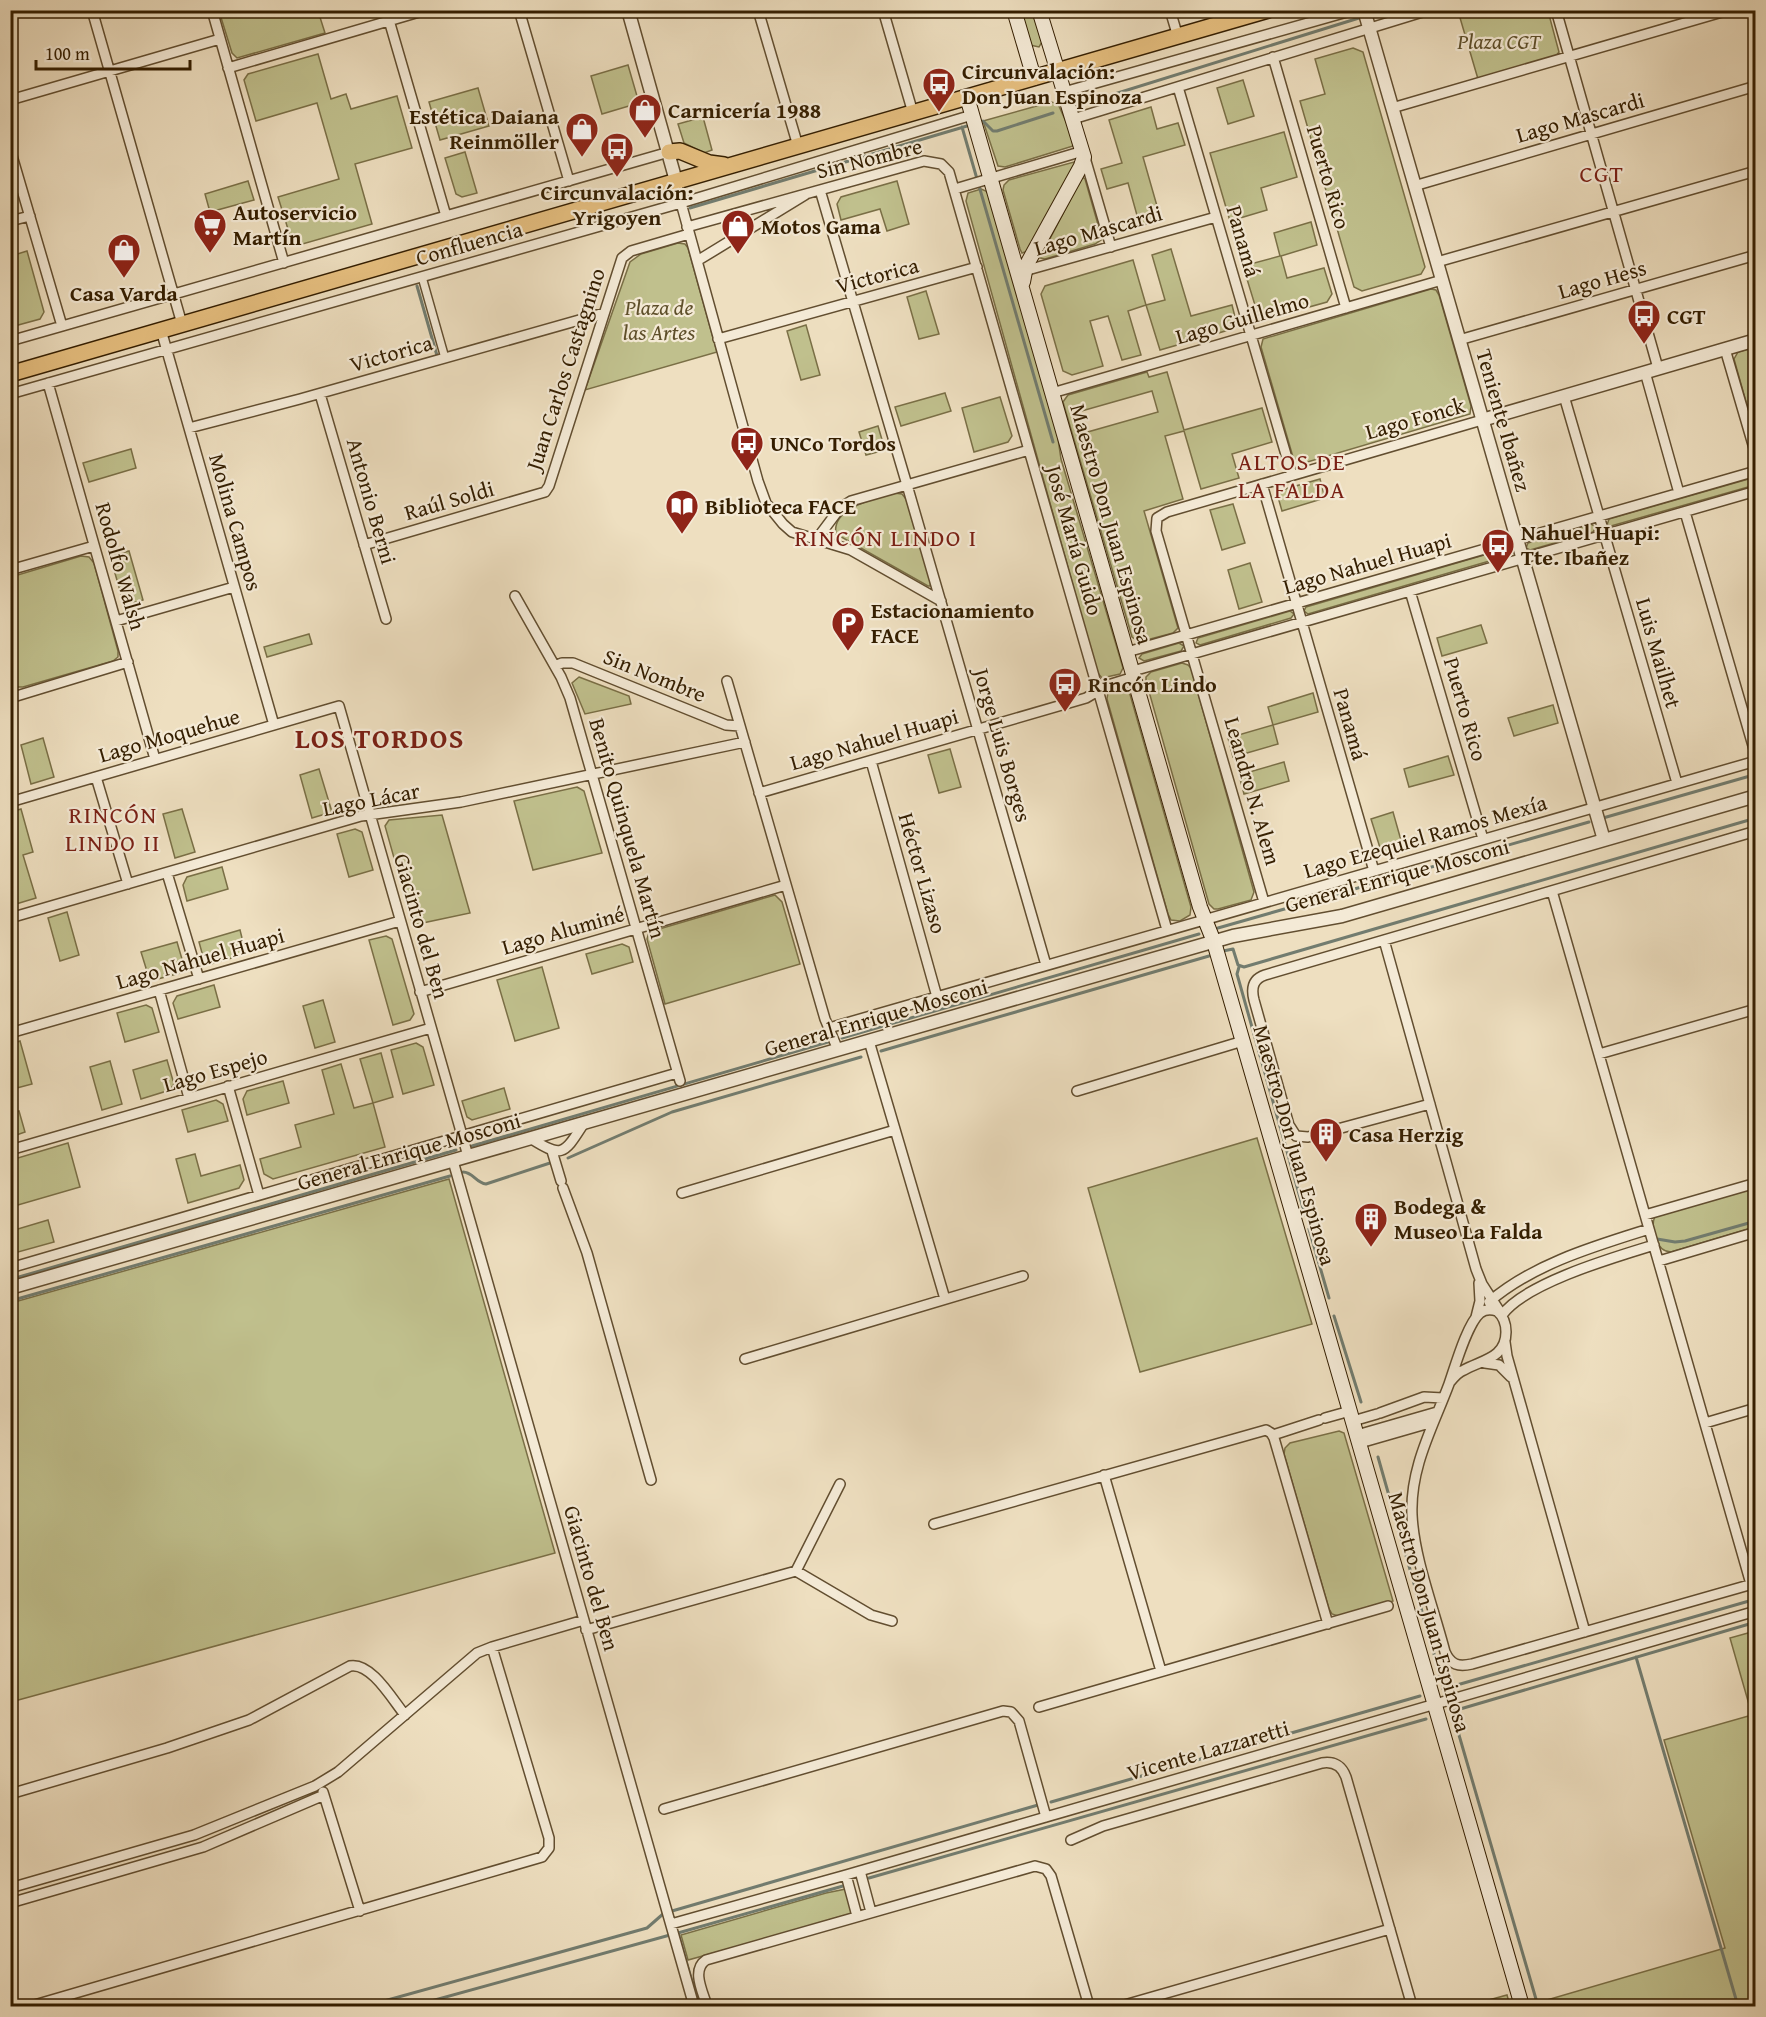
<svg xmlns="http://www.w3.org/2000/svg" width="1766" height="2017" font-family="'Gentium Book Plus',serif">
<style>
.green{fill:#c0c08d;stroke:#7a6f46;stroke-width:1.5;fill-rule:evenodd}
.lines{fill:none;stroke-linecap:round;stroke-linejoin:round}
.stream{stroke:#727c6f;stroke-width:3}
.pedestrian-casing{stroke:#624e30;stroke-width:10}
.minor-casing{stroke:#624e30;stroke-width:12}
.tertiary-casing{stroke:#624e30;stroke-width:15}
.secondary-casing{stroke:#341e00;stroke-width:16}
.primary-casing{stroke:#341e00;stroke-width:18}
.pedestrian{stroke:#f4ead6;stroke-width:7}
.minor{stroke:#f4ead6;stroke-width:9}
.tertiary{stroke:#f4ead6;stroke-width:12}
.secondary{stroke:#f4ead6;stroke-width:14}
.primary{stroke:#e7c080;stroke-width:15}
.labels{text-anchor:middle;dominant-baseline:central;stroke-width:4.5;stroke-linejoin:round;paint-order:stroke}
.park-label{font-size:22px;font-style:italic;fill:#5e4f2a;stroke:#f4ead6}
.poi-label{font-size:22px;font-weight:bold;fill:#341e00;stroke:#f4ead6;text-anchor:start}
.street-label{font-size:22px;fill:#341e00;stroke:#f4ead6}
.neighbourhood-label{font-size:24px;letter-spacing:1.5px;fill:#7a1f14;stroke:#f4ead6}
.district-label{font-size:28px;font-weight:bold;letter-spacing:1.5px;fill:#7a1f14;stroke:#f4ead6}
</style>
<rect width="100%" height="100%" fill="#eedfc0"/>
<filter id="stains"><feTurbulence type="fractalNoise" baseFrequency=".00333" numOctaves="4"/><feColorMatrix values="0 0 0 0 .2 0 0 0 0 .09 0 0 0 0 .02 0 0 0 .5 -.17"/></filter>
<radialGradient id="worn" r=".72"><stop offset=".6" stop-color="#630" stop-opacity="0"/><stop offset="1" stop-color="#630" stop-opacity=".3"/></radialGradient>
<path class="green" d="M219,11H318L325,33L237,58L232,53Z
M1020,11H1034L1042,42L1039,47L1030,45Z
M1458,11H1548L1559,52L1556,56L1478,79Z
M1353,48L1363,52L1425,267L1421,274L1362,291L1354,287L1300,101L1325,94L1315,59Z
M318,54L331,99L346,94L351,109L397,96L412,148L355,164L372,224L299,245L292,242L278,197L339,179L317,103L256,121L244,80L248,74Z
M628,65L639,103L602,114L591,76Z
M1243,80L1254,116L1228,124L1217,88Z
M478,88L489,126L440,140L429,102Z
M1051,102L1058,104L1071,133L1073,146L1005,167L998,166L983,121Z
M1151,107L1157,129L1178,123L1185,145L1143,157L1161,220L1140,226L1128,183L1107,189L1101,169L1122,163L1109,120Z
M703,117L712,150L704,153L684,143L678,124Z
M1284,132L1297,177L1261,188L1267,210L1230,221L1210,153Z
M465,152L477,193L462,197L456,194L445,158Z
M1074,162L1076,163L1028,251L1022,253L1020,249L1003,190L1004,185L1009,180Z
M1082,177L1085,179L1101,235V240L1095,244L1045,259L1040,258Z
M248,181L254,200L210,212L205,194Z
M897,181L909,224L887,231L880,209L841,220L837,204L841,197Z
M981,189L986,191L989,195L1057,432L1061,459L1123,668L1120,674L1102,678L1097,672L966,201L968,193Z
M1311,222L1317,245L1281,256L1287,278L1324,268L1332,294L1327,302L1266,319L1258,315L1243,266L1280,256L1274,233Z
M678,243L685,244L688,248L717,352L585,390L630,262L641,254Z
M1171,249L1191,316L1232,305L1236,321L1232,329L1160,350L1146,305L1128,311L1141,355L1122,360L1108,316L1090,321L1103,366L1072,375L1063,371L1041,294L1045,286L1133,260L1146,305L1165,300L1152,255Z
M27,251L44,312L40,319L11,327V256Z
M1431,289L1436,290L1439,295L1471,406L1470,414L1304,463L1297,461L1293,457L1261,347L1263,339Z
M926,291L939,334L919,339L907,297Z
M806,325L820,375L801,380L787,331Z
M1755,347V407L1748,409L1734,359L1738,352Z
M1147,372L1149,377L1167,372L1184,430L1262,408L1272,442L1232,454L1239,478L1201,489L1184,431L1165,436L1183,499L1144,511L1178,628L1173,633L1139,642L1132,637L1063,402L1068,395ZM1152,391L1158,412L1084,433L1078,412Z
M945,393L951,411L901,426L895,407Z
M1000,397L1012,436L1008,442L974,452L962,408Z
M878,426L885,450L866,455L859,432Z
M131,449L136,468L89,482L83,463Z
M1752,478H1755V485L1611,526L1607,525L1609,519Z
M1320,479L1325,498L1282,511L1278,497L1282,490Z
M894,493L902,494L906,499L931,582L930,586H928L836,534C831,507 876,499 894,493Z
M1233,504L1245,543L1222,550L1210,510Z
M1591,524L1596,527L1593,532L1530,550L1526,548L1528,543Z
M1508,548L1513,551L1510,555L1308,614L1304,611L1306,607Z
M129,551L143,600L129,604L123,601L110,556Z
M81,556L89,557L94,563L118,651V657L113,661L23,687H17L11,671V577Z
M1250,563L1262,602L1239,609L1228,570Z
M1290,611L1294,614L1291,618L1200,645L1196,643L1198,638Z
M1481,625L1487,643L1442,656L1437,638Z
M309,634L312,644L267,657L264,647Z
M1179,643L1184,646L1181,651L1144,661L1139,658L1142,654Z
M1182,663L1188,665L1191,668L1254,892L1251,900L1218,909H1214L1209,904L1146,681V677L1151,672Z
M579,677L629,696L631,704L585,714L572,683Z
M1123,687H1127L1129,691L1191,907L1190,915L1180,921L1171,920L1168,914L1107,699L1108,692Z
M1313,693L1318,712L1273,725L1278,744L1233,757L1228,738L1273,725L1268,707Z
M1553,705L1558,723L1514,736L1508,718Z
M43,738L54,777L31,784L21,745Z
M950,749L961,787L939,793L928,755Z
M1448,756L1454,775L1409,787L1404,769Z
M1284,762L1289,781L1244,794L1239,775Z
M319,769L332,812L312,818L300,775Z
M577,787L584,791L602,853L533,870L514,801Z
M21,809L33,852L23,855L36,898L16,904L11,885V812Z
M182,809L195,852L175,858L163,814Z
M1393,812L1404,851L1389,855L1381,851L1371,819Z
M442,815L470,913L413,925L385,826L389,820Z
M355,829L362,832L373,870L349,877L337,834Z
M222,867L228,889L187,901L183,885L187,877Z
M775,895L782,902L800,964L665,1004L647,939L649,932Z
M67,912L79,955L60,961L48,918Z
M240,930L246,954L211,964L204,960L199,942Z
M386,936L392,939L414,1014L410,1020L393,1025L369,940Z
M177,942L184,966L180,973L150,981L141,952Z
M622,944L629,947L633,962L592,974L586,954Z
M542,967L559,1028L515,1041L497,980Z
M214,985L220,1007L178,1019L173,1003L177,996Z
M323,1000L335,1042L315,1048L303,1006Z
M146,1005L152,1008L159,1032L125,1042L117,1013Z
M20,1041L32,1084L13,1089L11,1080V1044Z
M416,1043L423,1047L434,1085L403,1094L391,1050Z
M381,1053L393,1097L373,1103L385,1147L273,1179L264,1174L260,1159L301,1147L295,1125L334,1114L322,1070L341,1064L354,1108L373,1103L360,1059Z
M167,1060L174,1084L170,1090L141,1099L133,1070Z
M110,1061L122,1104L102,1110L90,1067Z
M283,1081L289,1103L247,1115L243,1099L247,1091Z
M504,1088L510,1109L472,1120L467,1117L462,1101Z
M216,1100L223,1104L228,1121L188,1132L182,1110Z
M19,1111L25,1132L11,1137V1113Z
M1257,1138L1312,1324L1140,1372L1088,1188Z
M68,1143L80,1187L11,1207V1160Z
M195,1154L201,1176L240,1165L244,1180L239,1188L188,1203L176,1159Z
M449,1179L555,1553L11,1702V1303Z
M1755,1186V1227L1671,1252C1656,1252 1650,1228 1655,1216Z
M48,1220L54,1242L18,1252L12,1249L11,1231Z
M1339,1431L1344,1433L1393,1601L1341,1617L1332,1614L1329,1609L1284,1454L1285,1448L1290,1443Z
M1755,1631V2006H1541L1540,2002L1725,1948L1664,1740L1752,1715L1730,1638Z
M846,1889L851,1912L848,1916L688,1960L681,1935L826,1893Z
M1507,1995L1510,2006H1467Z"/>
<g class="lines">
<path class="stream" d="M1372,14L1384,10
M1092,101L1359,18
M983,121L993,131H997L1053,113
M962,127L1053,442
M690,208L967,126
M417,286L438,359
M1603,818L1750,776
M1218,928L1589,822
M1223,951L1233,949L1238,965L1244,967L1756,818
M1239,967L1237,974L1305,1215
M842,1038L1199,934
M881,1051L1209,956
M472,1146L828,1042
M568,1158L672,1112L861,1057
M463,1172C473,1172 476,1183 486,1184L550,1163
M1309,1229L1329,1298
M1657,1239L1675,1242L1685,1241L1756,1221
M19,1277L456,1150
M10,1301L450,1176
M1334,1316L1361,1402
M1378,1457L1444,1689
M1636,1657L1738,2006
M1443,1689L1756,1599
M1452,1711L1538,2006
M1450,1712L1756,1622
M1051,1802L1420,1696
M869,1878L1426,1719
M672,1911L1038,1805
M440,1999L442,2006
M366,2006L647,1928L663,1914
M413,2006L670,1935
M699,2006L678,1933L843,1886"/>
<g class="pedestrian-casing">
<path id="pedestrian" d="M422,277L445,358"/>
</g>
<g class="minor-casing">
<path id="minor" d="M92,10L182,324
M212,10L284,263
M386,10L446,216
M519,10L569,181
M758,10L798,146
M883,10L913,113
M1170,10L1178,37
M1556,10L1658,368
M1273,57L1346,308
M228,68L426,10
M1178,87L1292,475
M1064,92L1354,10
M10,100L220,39
M1392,108L1729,10
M1073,119L1429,10
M10,149L62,326
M676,181L681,203L758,481L766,503L783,524L792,532L851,550L941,601
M1414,186L1756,86
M955,189L1083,151L1111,247
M820,190L907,485L1046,965
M10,221L30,216
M687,227L924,161L941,164L949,172L1167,930
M697,261L805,195
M1437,262L1756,171
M1024,271L1216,217
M161,330L274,725
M718,339L977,267
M1459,340L1756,255
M10,341L669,152
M1725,349L1756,455
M1645,372L1679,493
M48,383L155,759
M1052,393L1442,280
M10,394L681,203L972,115
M320,394L386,619
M1564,396L1677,783
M189,428L300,399L604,313
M1262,484L1374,871
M1685,512L1756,756
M816,540L840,508L851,501L1029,450
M364,545L545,492L549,486L622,258L631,251L689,234
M10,570L94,546
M1410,591L1483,839
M515,596L561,677L570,698L680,1081
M116,621L234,587
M1127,652L1756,471
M555,666L562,663H573L726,725L740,726
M1133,671L1756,491
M727,681L825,1019L838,1050
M10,698L128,662
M871,761L937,997
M96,777L128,884
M759,793L1086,698L1108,685L1134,677
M10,802L339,706L468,1156
M167,873L199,979
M1552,891L1751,1584
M1264,902L1156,531L1157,518L1167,512L1482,420
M10,918L361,816L461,802L745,742
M1384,940L1476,1269L1482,1284L1502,1315C1525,1283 1615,1257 1654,1245
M159,990L189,1098
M420,992L786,885
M829,1028L1756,761
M10,1033L400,921
M869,1041L945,1299
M1599,1054L1756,1009
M228,1086L259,1195
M1077,1091L1243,1041
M1430,1104L1308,1137L1296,1136L1289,1125L1254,1000C1251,988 1253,979 1265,975L1756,831
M530,1138C563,1159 564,1154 584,1123
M10,1150L431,1028
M552,1151L561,1181
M453,1161L694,2006
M563,1188L587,1253L651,1480
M682,1193L895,1130
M1645,1215L1756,1183
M1659,1261L1756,1232
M10,1268L677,1073
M1489,1302C1533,1264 1595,1246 1649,1229
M1476,1317L1480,1301L1479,1283
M1505,1342L1507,1356L1585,1632
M745,1359L1023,1276
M1485,1363L1499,1365L1511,1377
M1450,1382C1454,1377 1458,1372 1464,1370C1482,1360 1506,1358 1506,1332C1506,1323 1503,1316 1497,1311C1491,1309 1485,1309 1480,1313C1467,1324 1455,1367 1449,1384C1433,1427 1410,1467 1412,1515C1414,1558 1434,1609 1445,1652C1451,1665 1458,1667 1472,1664L1756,1583
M1380,1413L1424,1397L1443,1398
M1325,1418L1350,1411
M1353,1421L1377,1414
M1705,1423L1756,1408
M1273,1435L1319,1420
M1357,1435L1437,1412
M1360,1443L1433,1422
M1104,1475L1161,1671
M934,1524L1266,1430L1271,1433L1274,1438L1328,1624
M796,1571L840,1484
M586,1630L796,1571L871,1615L892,1621
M1039,1707L1388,1606
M323,1792L360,1911
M10,1794L167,1748L249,1720L350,1666C371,1662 392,1699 405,1715
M664,1809L1003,1711L1011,1712L1019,1721L1046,1817
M1071,1840L1103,1826L1322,1763C1334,1761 1342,1766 1346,1777L1412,2006
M860,1871L871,1912
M846,1875L857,1916
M10,1888L194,1835L315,1786L338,1772L477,1653L492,1647L584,1620
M10,1903L203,1847L324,1795
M671,1924L846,1875L1756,1611
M31,2006L542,1857L549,1848V1838L492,1647
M707,2006C703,1992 691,1970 706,1960L1035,1866L1046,1869L1051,1876L1089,2006
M1121,2006L1390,1929"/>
</g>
<g class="tertiary-casing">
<path id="tertiary" d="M628,10L676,181
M1364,10L1604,840
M1482,420L1756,340
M10,1288L1233,936L1342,916L1756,796"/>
</g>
<g class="secondary-casing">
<path id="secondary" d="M1014,10L1034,78
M967,97L1200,907L1214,942L1522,2006
M1023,282L1026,266L1081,166L1084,157L1039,10"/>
</g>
<g class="primary-casing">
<path id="primary" d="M669,152L680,151L709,163L724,165
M10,374L1268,10"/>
</g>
<use href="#pedestrian" class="pedestrian"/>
<use href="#minor" class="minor"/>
<use href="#tertiary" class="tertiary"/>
<use href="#secondary" class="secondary"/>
<use href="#primary" class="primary"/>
</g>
<defs>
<g id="bus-pin" transform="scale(1.725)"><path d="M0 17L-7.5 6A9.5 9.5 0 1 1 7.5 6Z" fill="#8f2418" stroke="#f4ead6"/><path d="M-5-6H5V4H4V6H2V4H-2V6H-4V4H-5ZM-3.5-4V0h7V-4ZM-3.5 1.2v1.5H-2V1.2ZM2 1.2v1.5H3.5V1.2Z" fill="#fff"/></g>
<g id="shop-pin" transform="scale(1.725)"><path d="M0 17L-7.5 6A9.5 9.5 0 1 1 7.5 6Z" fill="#8f2418" stroke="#f4ead6"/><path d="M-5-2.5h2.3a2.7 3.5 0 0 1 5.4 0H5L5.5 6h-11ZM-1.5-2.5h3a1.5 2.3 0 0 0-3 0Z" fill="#fff"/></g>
<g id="supermarket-pin" transform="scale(1.725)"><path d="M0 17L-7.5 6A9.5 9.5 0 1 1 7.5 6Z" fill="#8f2418" stroke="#f4ead6"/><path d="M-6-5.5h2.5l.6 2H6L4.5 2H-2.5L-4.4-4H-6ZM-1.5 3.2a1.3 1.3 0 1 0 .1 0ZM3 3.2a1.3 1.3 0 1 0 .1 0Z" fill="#fff"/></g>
<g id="library-pin" transform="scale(1.725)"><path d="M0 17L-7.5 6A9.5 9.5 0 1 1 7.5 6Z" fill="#8f2418" stroke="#f4ead6"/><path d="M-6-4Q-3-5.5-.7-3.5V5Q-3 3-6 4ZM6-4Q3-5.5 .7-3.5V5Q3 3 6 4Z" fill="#fff"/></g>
<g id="parking-pin" transform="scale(1.725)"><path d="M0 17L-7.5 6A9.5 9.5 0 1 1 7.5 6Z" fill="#8f2418" stroke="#f4ead6"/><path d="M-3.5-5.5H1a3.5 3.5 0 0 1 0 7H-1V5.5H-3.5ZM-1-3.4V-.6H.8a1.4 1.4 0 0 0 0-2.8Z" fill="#fff"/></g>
<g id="building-pin" transform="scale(1.725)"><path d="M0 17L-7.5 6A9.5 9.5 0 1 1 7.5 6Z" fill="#8f2418" stroke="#f4ead6"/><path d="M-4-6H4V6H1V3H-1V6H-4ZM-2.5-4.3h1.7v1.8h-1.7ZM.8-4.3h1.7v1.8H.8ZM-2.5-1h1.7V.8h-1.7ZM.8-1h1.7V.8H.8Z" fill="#fff"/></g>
</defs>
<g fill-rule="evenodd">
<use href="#bus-pin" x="939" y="84"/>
<use href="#shop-pin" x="645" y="110"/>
<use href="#shop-pin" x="582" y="129"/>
<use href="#bus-pin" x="617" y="149"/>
<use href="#supermarket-pin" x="210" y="225"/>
<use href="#shop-pin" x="738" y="226"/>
<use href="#shop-pin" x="124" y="250"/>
<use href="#bus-pin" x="1644" y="316"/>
<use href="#bus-pin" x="747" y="443"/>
<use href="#library-pin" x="682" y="506"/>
<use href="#bus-pin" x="1498" y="545"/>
<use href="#parking-pin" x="848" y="623"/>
<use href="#bus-pin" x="1065" y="684"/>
<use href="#building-pin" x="1326" y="1134"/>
<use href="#building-pin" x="1371" y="1219"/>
</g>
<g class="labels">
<g class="park-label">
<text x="1499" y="41">Plaza CGT</text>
<text x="659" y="307">Plaza de<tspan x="659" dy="25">las Artes</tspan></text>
</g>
<g class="poi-label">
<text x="962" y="71">Circunvalación:<tspan x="962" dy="25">Don Juan Espinoza</tspan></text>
<text x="668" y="110">Carnicería 1988</text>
<text x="559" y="116" text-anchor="end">Estética Daiana<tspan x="559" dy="25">Reinmöller</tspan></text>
<text x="617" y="192" text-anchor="middle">Circunvalación:<tspan x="617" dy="25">Yrigoyen</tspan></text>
<text x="233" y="212">Autoservicio<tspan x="233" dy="25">Martín</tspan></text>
<text x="761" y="226">Motos Gama</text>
<text x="124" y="293" text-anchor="middle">Casa Varda</text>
<text x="1667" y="316">CGT</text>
<text x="770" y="443">UNCo Tordos</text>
<text x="705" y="506">Biblioteca FACE</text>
<text x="1521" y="532">Nahuel Huapi:<tspan x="1521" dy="25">Tte. Ibañez</tspan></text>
<text x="871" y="610">Estacionamiento<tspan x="871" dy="25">FACE</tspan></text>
<text x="1088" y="684">Rincón Lindo</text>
<text x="1349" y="1134">Casa Herzig</text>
<text x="1394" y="1206">Bodega &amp;<tspan x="1394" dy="25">Museo La Falda</tspan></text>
</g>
<g class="street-label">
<text transform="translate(1580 117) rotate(-16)">Lago Mascardi</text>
<text transform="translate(869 158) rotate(-14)">Sin Nombre</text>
<text transform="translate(1329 177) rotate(74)">Puerto Rico</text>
<text transform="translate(1098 230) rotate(-16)">Lago Mascardi</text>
<text transform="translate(1244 241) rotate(74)">Panamá</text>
<text transform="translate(469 243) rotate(-16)">Confluencia</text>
<text transform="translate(877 275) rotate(-15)">Victorica</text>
<text transform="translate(1602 279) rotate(-16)">Lago Hess</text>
<text transform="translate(1242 318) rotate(-16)">Lago Guillelmo</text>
<text transform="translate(391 353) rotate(-16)">Victorica</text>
<text transform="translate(565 369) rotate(-72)">Juan Carlos Castagnino</text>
<text transform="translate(1415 418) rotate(-16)">Lago Fonck</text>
<text transform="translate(1504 420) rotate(74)">Teniente Ibañez</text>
<text transform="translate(449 500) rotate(-16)">Raúl Soldi</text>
<text transform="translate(372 501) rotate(74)">Antonio Berni</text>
<text transform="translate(236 522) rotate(74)">Molina Campos</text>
<text transform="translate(1112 524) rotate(74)">Maestro Don Juan Espinosa</text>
<text transform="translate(1075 540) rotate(74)">José María Guido</text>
<text transform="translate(1367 563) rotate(-16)">Lago Nahuel Huapi</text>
<text transform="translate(121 566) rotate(74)">Rodolfo Walsh</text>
<text transform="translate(1659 653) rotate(74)">Luis Mailhet</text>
<text transform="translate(655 675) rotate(22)">Sin Nombre</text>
<text transform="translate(1466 709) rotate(74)">Puerto Rico</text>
<text transform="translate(1351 724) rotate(74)">Panamá</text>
<text transform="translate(169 735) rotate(-16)">Lago Moquehue</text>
<text transform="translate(874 739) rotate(-16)">Lago Nahuel Huapi</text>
<text transform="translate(1003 745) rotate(74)">Jorge Luis Borges</text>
<text transform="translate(1253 791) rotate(74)">Leandro N. Alem</text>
<text transform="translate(371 799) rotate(-11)">Lago Lácar</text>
<text transform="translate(628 828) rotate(74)">Benito Quinquela Martín</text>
<text transform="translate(1425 836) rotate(-16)">Lago Ezequiel Ramos Mexía</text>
<text transform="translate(923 873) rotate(74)">Héctor Lizaso</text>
<text transform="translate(1397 875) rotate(-15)">General Enrique Mosconi</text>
<text transform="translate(422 926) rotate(74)">Giacinto del Ben</text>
<text transform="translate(563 930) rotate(-16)">Lago Aluminé</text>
<text transform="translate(200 958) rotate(-16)">Lago Nahuel Huapi</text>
<text transform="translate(876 1017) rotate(-16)">General Enrique Mosconi</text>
<text transform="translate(215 1070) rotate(-16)">Lago Espejo</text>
<text transform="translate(1295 1145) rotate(74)">Maestro Don Juan Espinosa</text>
<text transform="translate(409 1151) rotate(-16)">General Enrique Mosconi</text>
<text transform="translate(592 1578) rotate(74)">Giacinto del Ben</text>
<text transform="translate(1430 1612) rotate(74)">Maestro Don Juan Espinosa</text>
<text transform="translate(1208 1750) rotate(-16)">Vicente Lazzaretti</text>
</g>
<g class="neighbourhood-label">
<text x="1602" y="173">CGT</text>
<text x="1292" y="461">ALTOS DE<tspan x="1292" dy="28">LA FALDA</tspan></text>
<text x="886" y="537">RINCÓN LINDO I</text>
<text x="113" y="814">RINCÓN<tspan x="113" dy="28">LINDO II</tspan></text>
</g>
<g class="district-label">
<text x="380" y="737">LOS TORDOS</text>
</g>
</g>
<rect width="1766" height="2017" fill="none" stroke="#eedfc0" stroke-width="36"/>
<rect x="12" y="12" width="1742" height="1993" fill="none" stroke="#341e00" stroke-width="3"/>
<rect x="18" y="18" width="1730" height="1981" fill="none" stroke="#341e00" stroke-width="1.5"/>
<path d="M36 60v9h154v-9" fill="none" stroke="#341e00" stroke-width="3"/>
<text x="45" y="60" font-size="18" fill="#341e00" stroke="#f4ead6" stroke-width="4.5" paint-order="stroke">100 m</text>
<rect width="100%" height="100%" filter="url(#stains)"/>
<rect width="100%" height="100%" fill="url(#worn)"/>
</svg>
